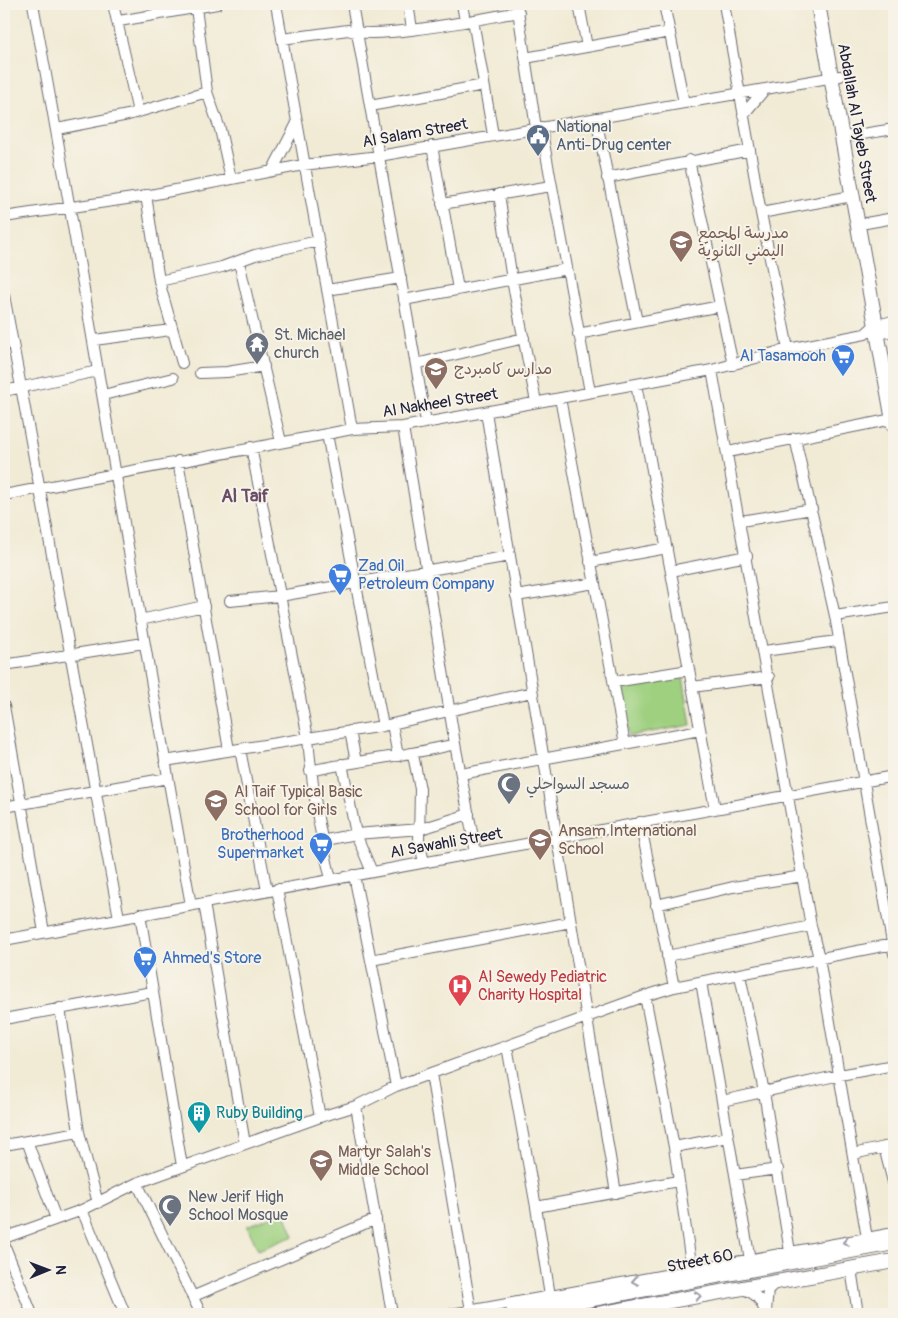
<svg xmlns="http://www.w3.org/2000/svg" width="898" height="1318" font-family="Pangolin,'Playpen Sans Arabic',sans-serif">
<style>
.green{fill:#9fd080;stroke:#60795e}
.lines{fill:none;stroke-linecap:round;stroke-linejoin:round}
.minor-casing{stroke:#6a6871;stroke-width:12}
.major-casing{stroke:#6a6871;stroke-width:16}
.minor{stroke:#fff;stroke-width:10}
.major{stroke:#fff;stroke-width:14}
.oneway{stroke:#9c9ca7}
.labels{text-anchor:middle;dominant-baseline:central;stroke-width:4;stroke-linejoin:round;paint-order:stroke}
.street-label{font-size:16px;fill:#22223b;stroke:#f7f3e8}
.service-label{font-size:16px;fill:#4e5e75;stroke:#f7f3e8;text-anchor:start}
.education-label{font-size:16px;fill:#785e54;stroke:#f7f3e8;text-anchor:start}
.worship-label{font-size:16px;fill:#5b616d;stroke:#f7f3e8;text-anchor:start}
.shop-label{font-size:16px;fill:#366cbe;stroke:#f7f3e8;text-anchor:end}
.health-label{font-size:16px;fill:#be3a42;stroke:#f7f3e8;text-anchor:start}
.culture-label{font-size:16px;fill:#0d838f;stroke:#f7f3e8;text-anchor:start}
.neighbourhood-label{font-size:18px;font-weight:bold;fill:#694d67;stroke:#f7f3e8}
</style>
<rect width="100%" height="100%" fill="#f7f3e8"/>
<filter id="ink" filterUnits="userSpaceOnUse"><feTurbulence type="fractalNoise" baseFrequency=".02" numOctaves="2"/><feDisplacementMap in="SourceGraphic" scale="10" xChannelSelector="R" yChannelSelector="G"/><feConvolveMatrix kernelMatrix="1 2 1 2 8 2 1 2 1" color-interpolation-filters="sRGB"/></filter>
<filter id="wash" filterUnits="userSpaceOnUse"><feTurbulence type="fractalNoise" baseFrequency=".0096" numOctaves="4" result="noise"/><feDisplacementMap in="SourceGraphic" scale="20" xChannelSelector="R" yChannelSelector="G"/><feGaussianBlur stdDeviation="1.12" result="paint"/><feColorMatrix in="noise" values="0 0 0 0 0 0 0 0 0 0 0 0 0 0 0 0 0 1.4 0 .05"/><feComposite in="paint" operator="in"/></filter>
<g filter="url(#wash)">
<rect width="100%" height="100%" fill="#f1ebd5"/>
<path class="green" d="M683,676L691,725L629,736L621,686Z
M284,1211L294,1236L258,1250L247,1226Z"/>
</g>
<g filter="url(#ink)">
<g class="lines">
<g class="minor-casing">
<path id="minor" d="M33,4C89,304 136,605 191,905
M113,4L138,112
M276,4L352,429
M352,4L426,422
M408,4L412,29
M462,4L465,21
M517,4L536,128
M579,4L587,47
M664,4L684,103
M724,4L761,213L788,349
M196,8L207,92L220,129L231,179
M473,20L493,135
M119,21L217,4
M282,39L348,30C376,41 484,18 519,12
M525,58L670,32
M370,106L484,85
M743,115L765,89
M596,118L637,322
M541,127L590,392
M57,129L128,115L207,92
M850,136L894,129
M432,146L458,289
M689,160L733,365
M272,171L296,125
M607,178L750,150
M499,194L512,280L536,402
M146,195L159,281L182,363
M442,204L551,186
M761,213L852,196
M4,217L140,197L303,165L379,156L840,76
M866,223L894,218
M239,262L281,442
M159,281L222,267L255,255L318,241
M327,290L401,278
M4,295L119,918
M404,300L567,269
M871,331L877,334L894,331
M578,334L720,306
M94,340L171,330
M416,364L524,338
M712,370L811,926L819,958L867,1238
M200,373L227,372L264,366
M636,384L715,809
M4,391L98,371
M103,395L173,378
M560,398L625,744
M486,412L616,1193
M403,427L455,744L476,853
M327,434L383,726
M795,438L835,616L894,954
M251,447L308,738C312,786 319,833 331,879
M728,452L893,419
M178,461L229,750
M4,495L327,434L352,429L403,427L712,370L788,349L865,334L875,325L894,321
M741,521L812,509
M590,562L667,548
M671,571L747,556
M516,596L595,583
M230,601L280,596L510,556
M835,616L894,607
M140,620L204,606
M764,651L837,641
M4,665L144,643
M614,682L689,670
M692,687L769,677
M4,706L44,932
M392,724L398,756
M350,731L356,762
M240,749L267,891
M413,755L420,789L419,841L424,862
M165,761L383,726L532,692
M342,764L356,834L372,872
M310,771C359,760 407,756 455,744
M461,774L700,730
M4,807L168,778
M640,822L674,987
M321,841L356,834L421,829L469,814
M354,875L396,1086
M277,889L320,1117
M204,903L245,1144
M656,905L733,887L803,876
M140,914L182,1166
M4,940L894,776
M667,956L811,926
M371,960L571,922
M740,975L764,1092L790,1252
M701,982L750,1260
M645,996L674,1147L692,1270
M60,1008L79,1132L98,1203
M4,1019L152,992
M507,1046L536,1207L550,1296
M431,1074L471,1311
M722,1101L840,1075L894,1065
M356,1106L392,1314
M27,1141L56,1219
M4,1145L79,1132
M674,1147L728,1137
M884,1147L894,1186
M853,1154L894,1145
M735,1175L778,1169
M137,1183L201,1314
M536,1207L678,1181
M82,1210L125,1314
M4,1238L82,1210L137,1183L320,1117L356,1106L396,1086L645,996L674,987L893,944
M4,1244L32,1314
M851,1269L858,1314
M741,1289C756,1292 761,1300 766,1314
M194,1296L376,1219
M766,1311L768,1290L776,1282
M452,1314L894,1233"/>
</g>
<g class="major-casing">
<path id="major" d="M818,4L894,426
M512,1314L894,1243
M598,1314L894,1261"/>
</g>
<use href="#minor" class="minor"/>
<use href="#major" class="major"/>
</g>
<defs><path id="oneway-chevron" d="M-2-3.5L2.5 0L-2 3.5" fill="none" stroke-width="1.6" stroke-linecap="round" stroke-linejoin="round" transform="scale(1.25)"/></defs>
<g class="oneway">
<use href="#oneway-chevron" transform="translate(846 1242) rotate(170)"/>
<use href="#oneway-chevron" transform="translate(635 1281) rotate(170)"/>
<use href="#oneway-chevron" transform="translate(698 1296) rotate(-10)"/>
</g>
</g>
<defs>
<g id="civic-pin" transform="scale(1.25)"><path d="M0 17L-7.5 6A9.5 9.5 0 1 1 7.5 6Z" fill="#5c6f8a" stroke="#f7f3e8"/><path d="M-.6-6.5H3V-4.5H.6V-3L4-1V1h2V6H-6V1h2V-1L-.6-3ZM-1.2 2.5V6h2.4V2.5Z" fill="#fff"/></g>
<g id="school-pin" transform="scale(1.25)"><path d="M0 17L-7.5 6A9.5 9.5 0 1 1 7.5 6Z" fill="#8d6e63" stroke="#f7f3e8"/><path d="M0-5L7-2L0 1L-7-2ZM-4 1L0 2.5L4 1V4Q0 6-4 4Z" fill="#fff"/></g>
<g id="temple-pin" transform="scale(1.25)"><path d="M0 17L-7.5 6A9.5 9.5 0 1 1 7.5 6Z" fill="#6b7280" stroke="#f7f3e8"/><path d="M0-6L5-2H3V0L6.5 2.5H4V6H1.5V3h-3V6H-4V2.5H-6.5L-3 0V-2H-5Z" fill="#fff"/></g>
<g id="supermarket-pin" transform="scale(1.25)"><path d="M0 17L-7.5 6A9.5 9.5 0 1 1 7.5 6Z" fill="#3f7fe0" stroke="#f7f3e8"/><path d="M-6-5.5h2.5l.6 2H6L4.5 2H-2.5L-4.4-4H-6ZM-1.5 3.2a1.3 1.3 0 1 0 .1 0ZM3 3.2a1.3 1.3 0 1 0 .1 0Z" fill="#fff"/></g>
<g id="mosque-pin" transform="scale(1.25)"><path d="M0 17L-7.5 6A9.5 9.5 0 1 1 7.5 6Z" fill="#6b7280" stroke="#f7f3e8"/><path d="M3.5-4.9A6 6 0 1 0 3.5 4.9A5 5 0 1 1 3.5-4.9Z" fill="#fff"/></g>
<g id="hospital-pin" transform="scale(1.25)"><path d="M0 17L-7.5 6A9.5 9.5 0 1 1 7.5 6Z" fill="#e0444e" stroke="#f7f3e8"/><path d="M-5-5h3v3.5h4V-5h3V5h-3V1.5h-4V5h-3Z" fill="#fff"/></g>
<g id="building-pin" transform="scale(1.25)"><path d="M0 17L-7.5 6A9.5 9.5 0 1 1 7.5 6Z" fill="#0f9aa8" stroke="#f7f3e8"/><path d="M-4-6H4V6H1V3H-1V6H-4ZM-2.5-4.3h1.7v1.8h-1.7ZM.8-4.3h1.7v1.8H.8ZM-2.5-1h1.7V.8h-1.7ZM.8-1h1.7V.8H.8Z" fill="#fff"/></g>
</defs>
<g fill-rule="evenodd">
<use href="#civic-pin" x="538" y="136"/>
<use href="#school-pin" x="681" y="242"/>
<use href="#temple-pin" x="257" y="344"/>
<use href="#supermarket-pin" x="843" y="356"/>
<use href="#school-pin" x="436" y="369"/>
<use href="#supermarket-pin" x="340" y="575"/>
<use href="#mosque-pin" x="509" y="784"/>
<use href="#school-pin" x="216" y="801"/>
<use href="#school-pin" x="540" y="840"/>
<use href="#supermarket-pin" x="321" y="844"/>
<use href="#supermarket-pin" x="145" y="958"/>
<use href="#hospital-pin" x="460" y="986"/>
<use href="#building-pin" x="199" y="1113"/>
<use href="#school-pin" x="321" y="1161"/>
<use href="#mosque-pin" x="170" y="1206"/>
</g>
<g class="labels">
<g class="street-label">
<text transform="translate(857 123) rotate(80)">Abdallah Al Tayeb Street</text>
<text transform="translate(415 133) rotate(-10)">Al Salam Street</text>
<text transform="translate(440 403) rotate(-9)">Al Nakheel Street</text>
<text transform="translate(446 843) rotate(-10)">Al Sawahli Street</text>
<text transform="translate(700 1261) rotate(-11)">Street 60</text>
</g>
<g class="service-label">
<text x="556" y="127">National<tspan x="556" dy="18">Anti-Drug center</tspan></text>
</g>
<g class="education-label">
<text x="698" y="233">مدرسة المجمع<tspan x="698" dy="18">اليمني الثانوية</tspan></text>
<text x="454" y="369">مدارس كامبردج</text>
<text x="234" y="792">Al Taif Typical Basic<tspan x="234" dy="18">School for Girls</tspan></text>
<text x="558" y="831">Ansam International<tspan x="558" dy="18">School</tspan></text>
<text x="338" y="1152">Martyr Salah's<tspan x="338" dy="18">Middle School</tspan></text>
</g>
<g class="worship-label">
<text x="274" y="335">St. Michael<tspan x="274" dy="18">church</tspan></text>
<text x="526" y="784">مسجد السواحلي</text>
<text x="188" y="1197">New Jerif High<tspan x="188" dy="18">School Mosque</tspan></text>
</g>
<g class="shop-label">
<text x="826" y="356">Al Tasamooh</text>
<text x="358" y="566" text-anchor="start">Zad Oil<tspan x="358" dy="18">Petroleum Company</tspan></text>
<text x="304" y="835">Brotherhood<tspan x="304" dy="18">Supermarket</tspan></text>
<text x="162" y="958" text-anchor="start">Ahmed's Store</text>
</g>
<g class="health-label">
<text x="478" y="977">Al Sewedy Pediatric<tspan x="478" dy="18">Charity Hospital</tspan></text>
</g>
<g class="culture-label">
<text x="216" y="1113">Ruby Building</text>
</g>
<g class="neighbourhood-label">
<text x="245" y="496">Al Taif</text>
</g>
</g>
<rect width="898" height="1318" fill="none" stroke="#f7f3e8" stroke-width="20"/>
<g transform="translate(48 1270) rotate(89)" stroke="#f7f3e8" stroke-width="4" paint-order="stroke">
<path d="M0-4L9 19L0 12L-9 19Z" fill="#22223b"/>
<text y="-8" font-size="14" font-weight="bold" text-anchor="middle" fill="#22223b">N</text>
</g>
</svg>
